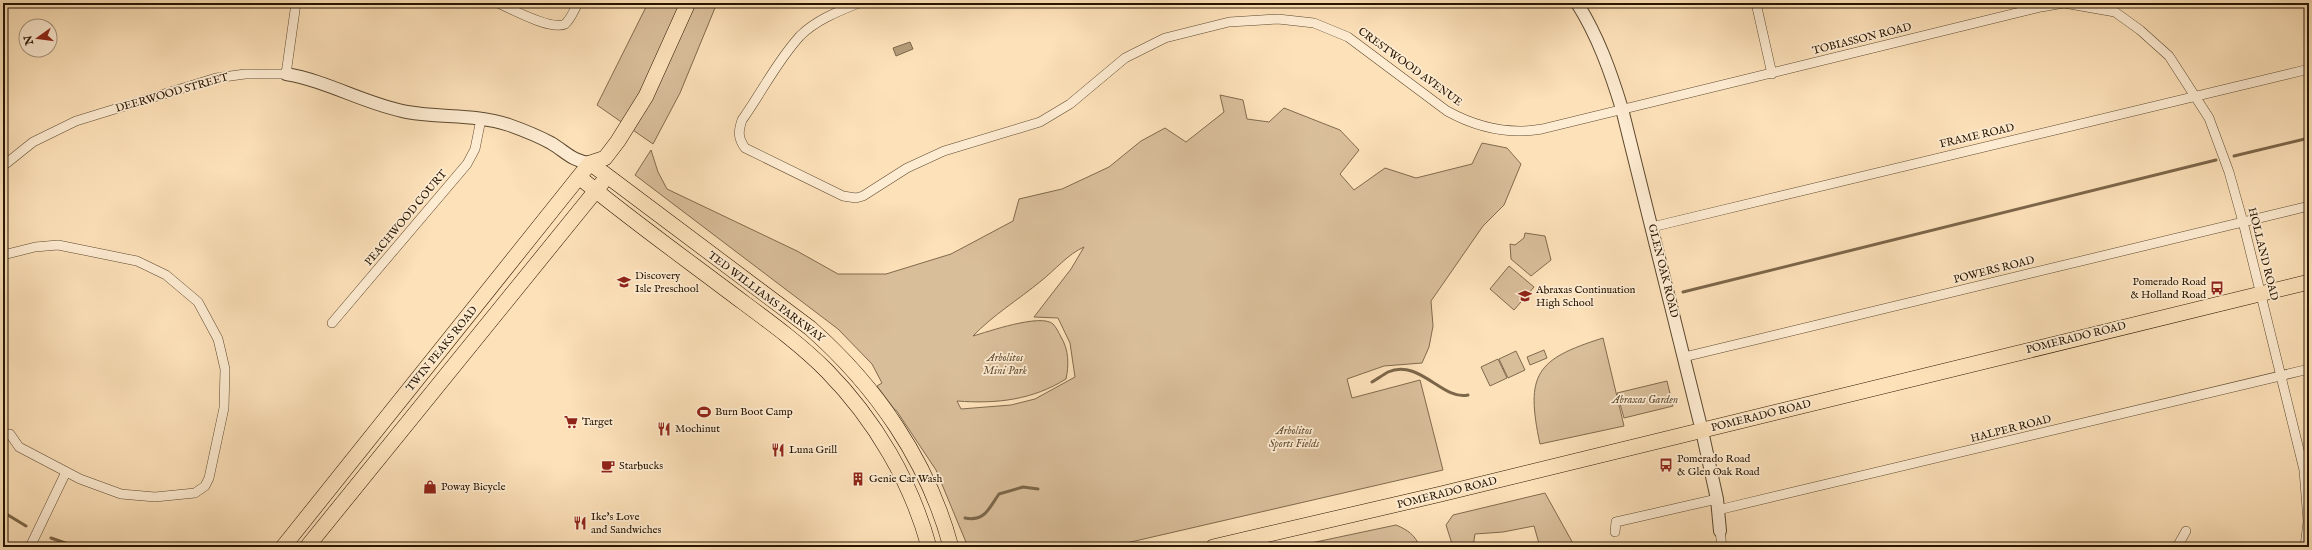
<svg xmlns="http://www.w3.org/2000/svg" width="2312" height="550" font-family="'IM FELL English',serif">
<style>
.green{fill:#d9be9a;stroke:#806a4d;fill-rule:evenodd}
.water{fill:#b49c7a;stroke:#7c6649}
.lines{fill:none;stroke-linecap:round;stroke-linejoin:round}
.stream{stroke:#7c6649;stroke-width:3}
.minor-casing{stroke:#5c482e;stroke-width:10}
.tertiary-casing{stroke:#5c482e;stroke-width:14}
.primary-casing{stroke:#271500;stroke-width:16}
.minor{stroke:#feecd2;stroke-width:9}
.tertiary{stroke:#feecd2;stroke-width:12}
.primary{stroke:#fde1b9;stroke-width:15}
.labels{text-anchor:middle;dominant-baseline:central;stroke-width:3.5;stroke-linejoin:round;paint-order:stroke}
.street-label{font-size:11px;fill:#271500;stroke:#feecd2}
.poi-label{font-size:11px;fill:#271500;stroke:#feecd2;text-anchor:start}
.park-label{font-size:11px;font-style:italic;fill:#655036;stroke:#feecd2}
</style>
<rect width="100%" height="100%" fill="#fde1b9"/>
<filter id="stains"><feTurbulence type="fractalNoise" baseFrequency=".005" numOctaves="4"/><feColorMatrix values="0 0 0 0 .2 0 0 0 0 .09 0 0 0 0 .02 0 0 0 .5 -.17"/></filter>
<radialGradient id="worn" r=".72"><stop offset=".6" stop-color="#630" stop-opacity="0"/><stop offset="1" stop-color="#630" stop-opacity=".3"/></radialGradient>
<path class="green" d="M648,3H717L680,93L653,144L597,105Z
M1220,95L1243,100L1247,119L1269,122L1284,108L1340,130L1359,150L1340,174L1354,190L1385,168L1416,178L1472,164L1482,143L1507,148L1521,164L1504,205L1483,226L1431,301L1433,326L1429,347L1422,363L1384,366L1347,379L1352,398L1420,380L1443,470L1109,547H968L936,470L896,410H895L877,386L882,383L872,364L838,329L635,175L651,150L658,172L667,189L797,251L838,274H886L951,254L1013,221L1019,199L1062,189L1109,167L1141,141L1165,128L1186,142L1224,112ZM1084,247L1071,269L1034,317L1058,318L1070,343L1075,377L1035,399L1011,405L961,409L957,401C997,404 1032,400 1066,379C1069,365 1069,350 1061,337C1059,333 1056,327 1053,324C1041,313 987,332 973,336C993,315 1018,300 1041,281C1055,270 1068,254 1084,247Z
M1525,233L1545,236L1551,260L1531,276L1511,259L1510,244L1515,245L1524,238Z
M1509,266L1534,287L1514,310L1490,289Z
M1603,338L1624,426L1540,444C1525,374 1536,359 1603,338Z
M1544,350L1547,358L1530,365L1527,357Z
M1516,351L1525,370L1508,378L1499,359Z
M1498,359L1507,378L1490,386L1481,367Z
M1667,381L1673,406L1624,418L1617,393Z
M1545,493L1575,547H1540L1534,526L1503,532L1475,534L1473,547H1453L1446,525L1453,515Z
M1396,525C1408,530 1415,535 1420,547H1312L1311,543Z"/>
<path class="water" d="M910,42L913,49L896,56L893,48Z"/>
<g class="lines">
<path class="stream" d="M2234,156L2309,138
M1683,292L2216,160
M1372,382C1377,379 1383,375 1388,372C1419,358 1443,401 1468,395
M3,512L26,526
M965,518C985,522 989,508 999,494L1023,487L1038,489
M51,538L77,547"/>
<g class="minor-casing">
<path id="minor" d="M498,3C511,9 552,31 565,24C571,19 574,10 578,3
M859,3C839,11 816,20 800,36C777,61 762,92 742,120C738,132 738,138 745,148L843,196L856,198L863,196L907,168L944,151L1040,122L1070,104L1125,58L1165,38L1229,22L1278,19L1314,23L1348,37L1447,111C1478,128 1508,135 1542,129L2041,7L2064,3L2115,12L2140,30L2169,56L2209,118L2229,172L2243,222L2304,470L2308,521L2305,547
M1756,3L1772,74
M3,166L33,142L76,121L216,78L245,74H286L296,3
M1652,227L2309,69
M3,255L35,247L58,245L137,261L166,275L198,302L218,339L225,369L224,408L209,478L205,486L195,493L155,497L121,494L80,479L19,447L10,434
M332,323L467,164L475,149L481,119
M1684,357L2309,206
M1718,510L2309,369
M1720,531L1722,547
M1615,532L1616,522L1717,499
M30,547L66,472
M2177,547L2186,531"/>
</g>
<g class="tertiary-casing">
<path id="tertiary" d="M1577,3C1598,36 1611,73 1622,109L1702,431L1717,499L1720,531
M286,74C328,81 365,104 407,112C441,118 477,114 509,125C523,130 538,136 551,143C566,152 572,161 590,163"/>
</g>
<g class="primary-casing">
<path id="primary" d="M590,163L810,328C876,386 928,461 951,547
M579,177C630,219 683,257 736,297C767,320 799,343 827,371C875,420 911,481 929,547
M283,547L590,163L605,158L618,141L646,96L688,3
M307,547L602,183
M1213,547L1441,494L2309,282"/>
</g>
<use href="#minor" class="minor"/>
<use href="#tertiary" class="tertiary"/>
<use href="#primary" class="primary"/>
</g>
<defs>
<g id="school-bare" transform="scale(1.08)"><path d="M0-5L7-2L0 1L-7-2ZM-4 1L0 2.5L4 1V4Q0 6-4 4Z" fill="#8f2418" stroke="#feecd2" stroke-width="2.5" paint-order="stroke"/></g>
<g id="bus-bare" transform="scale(1.08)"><path d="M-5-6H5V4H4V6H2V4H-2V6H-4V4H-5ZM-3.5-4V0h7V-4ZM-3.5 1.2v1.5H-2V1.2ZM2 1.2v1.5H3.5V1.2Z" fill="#8f2418" stroke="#feecd2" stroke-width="2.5" paint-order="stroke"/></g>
<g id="stadium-bare" transform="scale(1.08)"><path d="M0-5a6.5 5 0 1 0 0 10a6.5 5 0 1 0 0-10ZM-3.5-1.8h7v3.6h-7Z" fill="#8f2418" stroke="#feecd2" stroke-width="2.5" paint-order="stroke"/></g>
<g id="supermarket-bare" transform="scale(1.08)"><path d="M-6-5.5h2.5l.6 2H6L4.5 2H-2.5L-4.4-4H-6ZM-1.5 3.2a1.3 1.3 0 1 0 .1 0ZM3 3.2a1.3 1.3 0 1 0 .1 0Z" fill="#8f2418" stroke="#feecd2" stroke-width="2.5" paint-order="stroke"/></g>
<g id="restaurant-bare" transform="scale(1.08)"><path d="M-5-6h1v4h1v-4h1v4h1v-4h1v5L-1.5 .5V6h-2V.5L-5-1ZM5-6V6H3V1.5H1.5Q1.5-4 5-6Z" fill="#8f2418" stroke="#feecd2" stroke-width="2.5" paint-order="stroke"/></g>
<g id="cafe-bare" transform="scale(1.08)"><path d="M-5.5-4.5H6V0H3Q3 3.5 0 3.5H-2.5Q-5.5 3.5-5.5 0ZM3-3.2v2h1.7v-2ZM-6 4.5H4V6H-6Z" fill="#8f2418" stroke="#feecd2" stroke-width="2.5" paint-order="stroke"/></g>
<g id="building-bare" transform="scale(1.08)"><path d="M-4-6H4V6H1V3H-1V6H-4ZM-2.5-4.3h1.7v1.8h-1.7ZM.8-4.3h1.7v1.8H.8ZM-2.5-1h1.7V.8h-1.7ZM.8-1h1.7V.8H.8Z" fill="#8f2418" stroke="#feecd2" stroke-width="2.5" paint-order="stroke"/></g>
<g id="shop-bare" transform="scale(1.08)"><path d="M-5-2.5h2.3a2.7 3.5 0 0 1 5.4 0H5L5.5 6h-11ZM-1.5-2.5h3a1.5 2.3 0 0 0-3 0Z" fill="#8f2418" stroke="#feecd2" stroke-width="2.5" paint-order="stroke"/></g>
</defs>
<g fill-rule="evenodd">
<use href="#school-bare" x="624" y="282"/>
<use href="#bus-bare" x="2217" y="288"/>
<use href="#school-bare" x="1525" y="296"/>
<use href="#stadium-bare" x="704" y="412"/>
<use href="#supermarket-bare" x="571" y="422"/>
<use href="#restaurant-bare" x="664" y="429"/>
<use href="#restaurant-bare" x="778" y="450"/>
<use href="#bus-bare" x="1666" y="465"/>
<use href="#cafe-bare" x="608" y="466"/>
<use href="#building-bare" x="858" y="479"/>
<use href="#shop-bare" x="430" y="487"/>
<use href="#restaurant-bare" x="580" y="523"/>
</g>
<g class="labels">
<g class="street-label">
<text transform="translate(1862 39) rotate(-14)">TOBIASSON ROAD</text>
<text transform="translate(1410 67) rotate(36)">CRESTWOOD AVENUE</text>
<text transform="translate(172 93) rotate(-16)">DEERWOOD STREET</text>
<text transform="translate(1977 136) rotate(-13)">FRAME ROAD</text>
<text transform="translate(406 218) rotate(-50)">PEACHWOOD COURT</text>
<text transform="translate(2263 254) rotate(76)">HOLLAND ROAD</text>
<text transform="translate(1994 270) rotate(-14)">POWERS ROAD</text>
<text transform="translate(1663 271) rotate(76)">GLEN OAK ROAD</text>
<text transform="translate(766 297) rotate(37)">TED WILLIAMS PARKWAY</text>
<text transform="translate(2076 338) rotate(-14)">POMERADO ROAD</text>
<text transform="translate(442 349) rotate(-51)">TWIN PEAKS ROAD</text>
<text transform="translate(1761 416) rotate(-14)">POMERADO ROAD</text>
<text transform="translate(2011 429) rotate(-14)">HALPER ROAD</text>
<text transform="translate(1447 493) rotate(-14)">POMERADO ROAD</text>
</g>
<g class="poi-label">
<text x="635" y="276">Discovery<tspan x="635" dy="13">Isle Preschool</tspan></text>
<text x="2206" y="282" text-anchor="end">Pomerado Road<tspan x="2206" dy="13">&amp; Holland Road</tspan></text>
<text x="1536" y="290">Abraxas Continuation<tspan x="1536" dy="13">High School</tspan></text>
<text x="715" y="412">Burn Boot Camp</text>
<text x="582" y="422">Target</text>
<text x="675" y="429">Mochinut</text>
<text x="789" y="450">Luna Grill</text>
<text x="1677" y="459">Pomerado Road<tspan x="1677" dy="13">&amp; Glen Oak Road</tspan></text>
<text x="619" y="466">Starbucks</text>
<text x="869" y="479">Genie Car Wash</text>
<text x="441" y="487">Poway Bicycle</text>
<text x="591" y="517">Ike's Love<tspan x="591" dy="13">and Sandwiches</tspan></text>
</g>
<g class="park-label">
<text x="1005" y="358">Arbolitos<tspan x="1005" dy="13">Mini Park</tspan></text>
<text x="1645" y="400">Abraxas Garden</text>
<text x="1294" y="431">Arbolitos<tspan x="1294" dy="13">Sports Fields</tspan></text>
</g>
</g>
<rect width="2312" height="550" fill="none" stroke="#fde1b9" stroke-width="16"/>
<rect x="4" y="4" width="2304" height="542" fill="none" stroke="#271500" stroke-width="2"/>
<rect x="8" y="8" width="2296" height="534" fill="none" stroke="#271500"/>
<g transform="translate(38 38) rotate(256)"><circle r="19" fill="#feecd2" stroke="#a8967e"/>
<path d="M0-3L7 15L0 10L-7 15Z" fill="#8f2418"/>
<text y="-6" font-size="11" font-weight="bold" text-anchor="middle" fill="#271500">N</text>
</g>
<rect width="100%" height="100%" filter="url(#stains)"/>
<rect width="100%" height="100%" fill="url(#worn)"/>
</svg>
